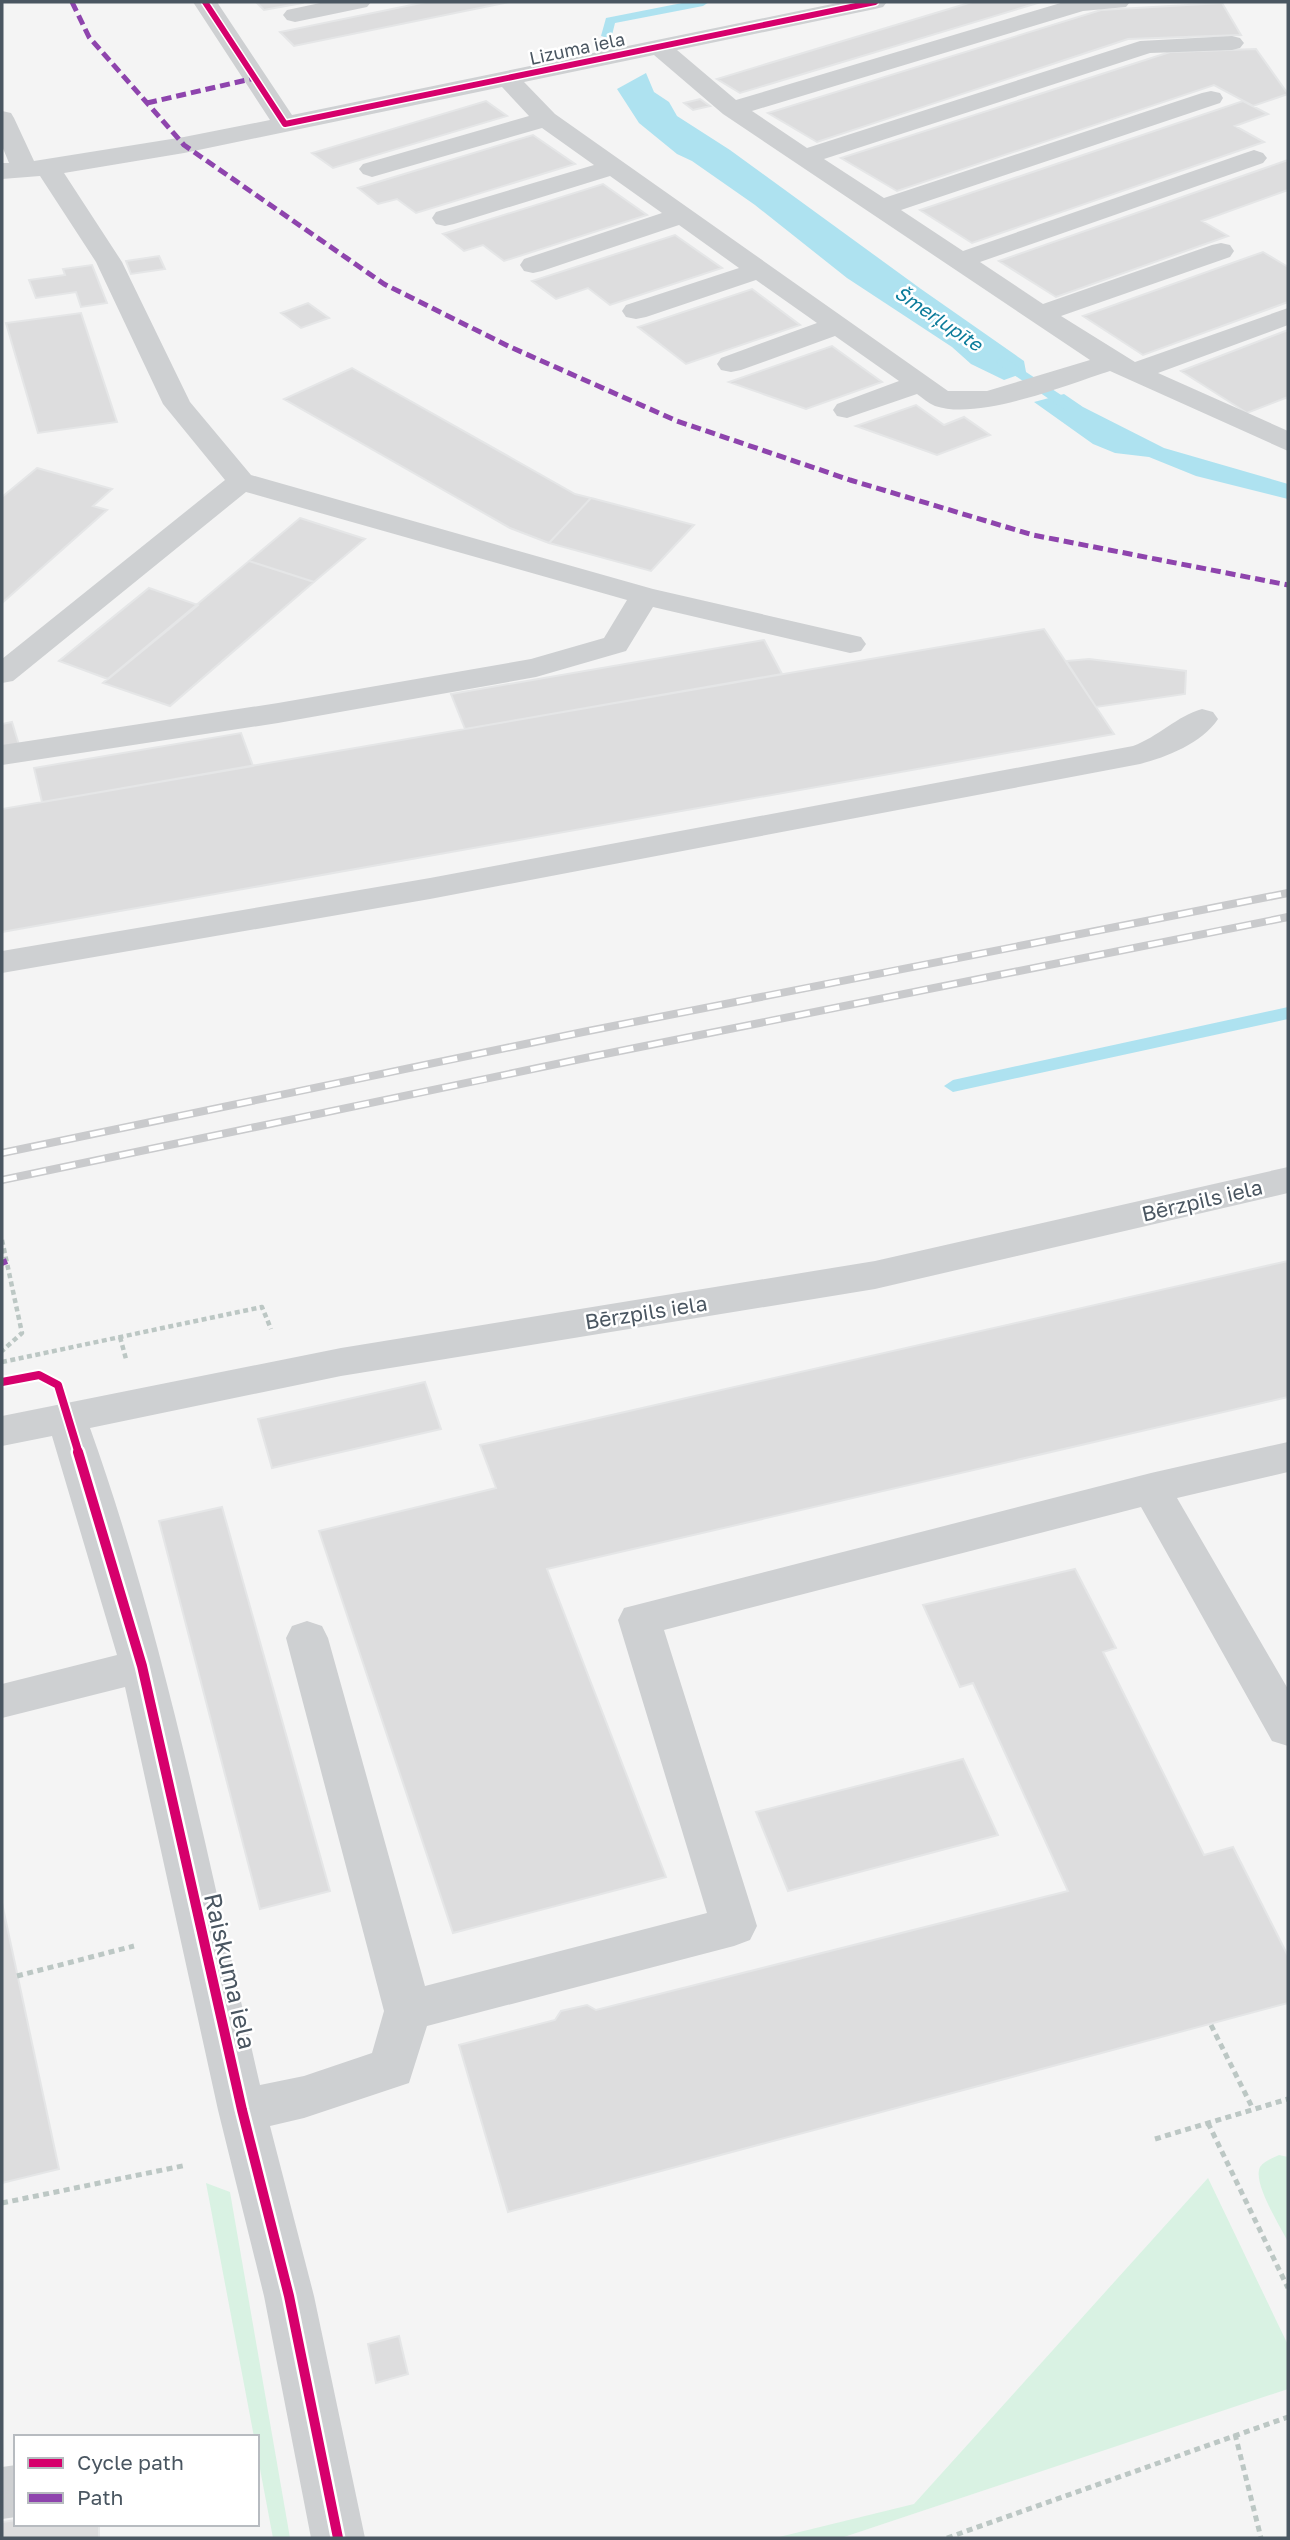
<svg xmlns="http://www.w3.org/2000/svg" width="1290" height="2540" font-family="'Golos Text',sans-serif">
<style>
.green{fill:#d9f2e3}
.water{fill:#aee2f0}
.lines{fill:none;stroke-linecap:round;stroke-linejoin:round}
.stream{fill:#aee2f0;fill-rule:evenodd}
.building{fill:#ddddde;stroke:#e5e6e7;stroke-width:2}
.path-far1{stroke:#bcc7c4;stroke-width:4.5;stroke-dasharray:5 3.5;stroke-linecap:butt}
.path{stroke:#bcc7c4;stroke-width:5;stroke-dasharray:6 4.5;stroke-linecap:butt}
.minor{fill:#ced0d2;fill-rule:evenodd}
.rail-casing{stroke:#c9cacc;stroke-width:8}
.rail{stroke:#fff;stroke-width:5;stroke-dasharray:15;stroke-linecap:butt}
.quiet-far1{stroke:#8e44ad;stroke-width:5;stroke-dasharray:10 5;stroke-linecap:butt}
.quiet{stroke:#8e44ad;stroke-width:6;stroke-dasharray:13 6;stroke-linecap:butt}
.cycleway-far2-casing{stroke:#fff;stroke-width:9}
.cycleway-far1-casing{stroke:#fff;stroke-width:12}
.cycleway-casing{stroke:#fff;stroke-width:15}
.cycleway-far2{stroke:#d6006c;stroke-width:6}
.cycleway-far1{stroke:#d6006c;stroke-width:8}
.cycleway{stroke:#d6006c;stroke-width:10}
.labels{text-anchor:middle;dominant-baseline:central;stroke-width:5;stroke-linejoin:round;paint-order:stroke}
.far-street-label{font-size:18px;fill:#4a5661;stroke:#fff}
.far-water-label{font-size:19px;font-style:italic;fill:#0c7c9b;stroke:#fff}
.street-label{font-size:21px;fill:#4a5661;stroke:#fff}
.near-street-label{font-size:24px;fill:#4a5661;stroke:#fff}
</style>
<rect width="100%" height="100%" fill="#f4f4f4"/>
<path class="green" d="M1279,2155L1288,2157V2242C1281,2227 1252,2183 1260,2167C1264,2161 1273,2158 1279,2155Z
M1208,2178L1288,2345V2389L841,2538H775L914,2504Z
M206,2183L230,2192L290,2538H273L257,2453V2437H254Z"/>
<path class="water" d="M646,73L654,92L669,102L677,116L730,150L921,289L1024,361L1026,372L1004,380L971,364L952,347L847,278L755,205L692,161L677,154L639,123L617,89Z
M1064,394L1083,407L1164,448L1288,484V499L1196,476L1149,457L1115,453L1093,444L1034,402Z"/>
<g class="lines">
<path class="stream" d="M687,2H709L703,6L615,23L611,39L601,36L606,18Z
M1003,357L1078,406V412H1068L998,364L996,361Z
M1288,1007V1019L953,1092L944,1086L953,1080Z"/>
</g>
<path class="building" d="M256,2H301L302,3L264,10Z
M426,2H509L294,46L280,32Z
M972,2H1041L740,93L717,79Z
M1222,3L1241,35L1128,39L817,142L768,113L1101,10Z
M1256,49L1288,94L1253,106L1214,85L897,191L841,158L1170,52Z
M700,99L710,106L693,110L684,103Z
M486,101L507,116L333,168L312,153Z
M1243,101L1268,114L1235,126L1264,142L972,243L920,210Z
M533,135L575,164L416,213L397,199L378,204L358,188Z
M1288,160V190L1202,221L1228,236L1056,297L999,261Z
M603,184L647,215L504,261L483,245L464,251L443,234Z
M675,235L722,268L610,305L588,288L556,299L532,281Z
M1263,252L1288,267V302L1143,355L1083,316Z
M159,256L165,269L131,274L126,261Z
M92,265L107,303L81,307L76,292L36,298L29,280L65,275L63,269Z
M752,289L800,325L686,364L638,327Z
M308,303L329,318L301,328L281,313Z
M81,313L117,422L38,433L6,323Z
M1288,330V397L1247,413L1181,371Z
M832,346L882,382L806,409L729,382Z
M352,368L575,494L591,498L549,543L510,528L284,399Z
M916,405L944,425L964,417L990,435L937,455L856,426Z
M37,468L112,489L93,506L107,510L2,603V497Z
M591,498L694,525L651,571L549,543Z
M300,518L365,539L314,582L249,561Z
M249,561L314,582L170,706L103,683Z
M149,588L198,605L108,679L59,661Z
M1044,629L1114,734L2,932V809Z
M764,640L782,674L465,729L451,694Z
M1089,659L1186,671L1185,694L1096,707L1066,661Z
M12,722L19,745L2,749V724Z
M241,733L253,766L42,802L34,768Z
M1288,1261V1397L547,1569L666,1877L453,1933L319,1531L496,1488L480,1445Z
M425,1382L441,1429L272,1468L258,1419Z
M222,1507L330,1891L260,1909L159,1521Z
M1075,1569L1116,1648L1103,1652L1204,1855L1233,1847L1288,1956V2003L508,2212L459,2045L555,2020L561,2011L587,2005L596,2010L1068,1891L973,1683L960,1687L923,1605Z
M963,1759L998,1835L788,1891L756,1812Z
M2,1903L59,2169L2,2183Z
M399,2336L408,2374L376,2383L368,2344Z
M16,2520V2524H99V2538H2V2522Z"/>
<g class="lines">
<path class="path-far1" d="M2,1240L22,1333L2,1351
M120,1337L126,1359
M2,1362L262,1307L271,1329"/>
<path class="path" d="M17,1976L134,1946
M1211,2025L1253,2109
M1208,2123L1288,2288
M1155,2139L1288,2099
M2,2203L187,2165
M1235,2434L1261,2538
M947,2538L1288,2417"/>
<path class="minor" d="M193,2H217L292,115L842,2H887L883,7L875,9L677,50L736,100L1064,2H1130L1126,7L1083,11L752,111L807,148L1140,41L1232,36L1240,38L1244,43L1240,48L1232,50L1150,53L824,159L884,198L1202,93L1211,91L1220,93L1223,98L1220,103L901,210L963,251L1245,153L1254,150L1263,153L1267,158L1263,163L980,262L1043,304L1212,245L1221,243L1230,245L1234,251L1230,257L1061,316L1135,362L1288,308V325L1158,373L1288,431V451L1110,371C1066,385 979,421 935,406C928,403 923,398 917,394L847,418L837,416L833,410L837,404L899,381L835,336L741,370L731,372L721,370L717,364L721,358L817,323L756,280L646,317L636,319L626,317L622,311L626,305L739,268L679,225L542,271L533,273L524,271L520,265L524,259L662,213L610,176L454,224L445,226L436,224L432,218L436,212L594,165L542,128L372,177L363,174L359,169L363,164L529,116L502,87L184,153L64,173L122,262L190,402L251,475L653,589L861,637L866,644L861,651L850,653L653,607L626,651L536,677L278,723L2,765V745L278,703L531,659L604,638L627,600L246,492L13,681L2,683V659L225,480L163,404L96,262L40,176L2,179V163H9L2,146V111L11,113L14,118L34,161L184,137L270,120ZM654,55L723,114L1090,360L987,391H948L555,114L524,82Z
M325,2H371L367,7L295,22L287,20L283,15L287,10Z
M1202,709L1213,712L1218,719C1202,743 1167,757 1140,764L430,899L2,973V951L430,878L1133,746C1158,737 1177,716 1202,709Z
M1288,1167V1193L875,1289L341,1376L90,1428C166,1641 209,1865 260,2085L304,2076L372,2053L384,2011L286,1638L292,1626L307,1621L322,1626L328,1638L425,1986L707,1913L618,1620L624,1608L1151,1473L1288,1442V1472L1177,1498L1288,1689V1746L1272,1741L1141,1507L664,1630L757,1926L750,1940L734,1946L427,2026L409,2083L304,2118L270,2126L314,2296L365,2538H311L264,2296L218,2110L125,1687L2,1718V1684L117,1655L52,1436L2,1446V1416L341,1348L875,1261Z
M16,2465V2517L2,2519V2467Z"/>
<g class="rail-casing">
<path id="rail" d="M2,1153L583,1032L1288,893
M2,1180L595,1056L1288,917"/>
</g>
<use href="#rail" class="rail"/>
<path class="quiet-far1" d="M72,2L89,37L184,145L384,284L508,346L677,421L850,480L1033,535L1288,585
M147,103L255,78"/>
<path class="quiet" d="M2,1263L7,1261"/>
<g class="cycleway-far2-casing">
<path id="cycleway-far2" d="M205,2L285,124L875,2"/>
</g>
<g class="cycleway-far1-casing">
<path id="cycleway-far1" d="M2,1382L39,1375L58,1385L79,1454"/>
</g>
<g class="cycleway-casing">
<path id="cycleway" d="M78,1452L142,1666L242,2110L289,2296L338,2538"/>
</g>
<use href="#cycleway-far2" class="cycleway-far2"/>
<use href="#cycleway-far1" class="cycleway-far1"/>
<use href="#cycleway" class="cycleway"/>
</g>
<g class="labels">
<g class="far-street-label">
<text transform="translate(577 48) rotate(-12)">Lizuma iela</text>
</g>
<g class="far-water-label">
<text transform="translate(939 318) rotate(34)">Šmerļupīte</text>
</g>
<g class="street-label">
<text transform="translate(1202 1200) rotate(-13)">Bērzpils iela</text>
<text transform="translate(646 1312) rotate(-9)">Bērzpils iela</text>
</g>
<g class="near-street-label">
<text transform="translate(231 1971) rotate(77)">Raiskuma iela</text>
</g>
</g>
<rect width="1290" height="2540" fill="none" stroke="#4a5661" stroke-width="7"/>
<rect x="14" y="2435" width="245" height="91" fill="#ffffff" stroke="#b7bbc0" stroke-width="2"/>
<rect x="28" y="2458" width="35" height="10" fill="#d6006c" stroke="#b7bbc0" stroke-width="2"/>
<text x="77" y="2470" font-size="21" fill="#4a5661">Cycle path</text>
<rect x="28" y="2493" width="35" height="10" fill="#8e44ad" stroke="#b7bbc0" stroke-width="2"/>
<text x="77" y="2505" font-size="21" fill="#4a5661">Path</text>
</svg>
